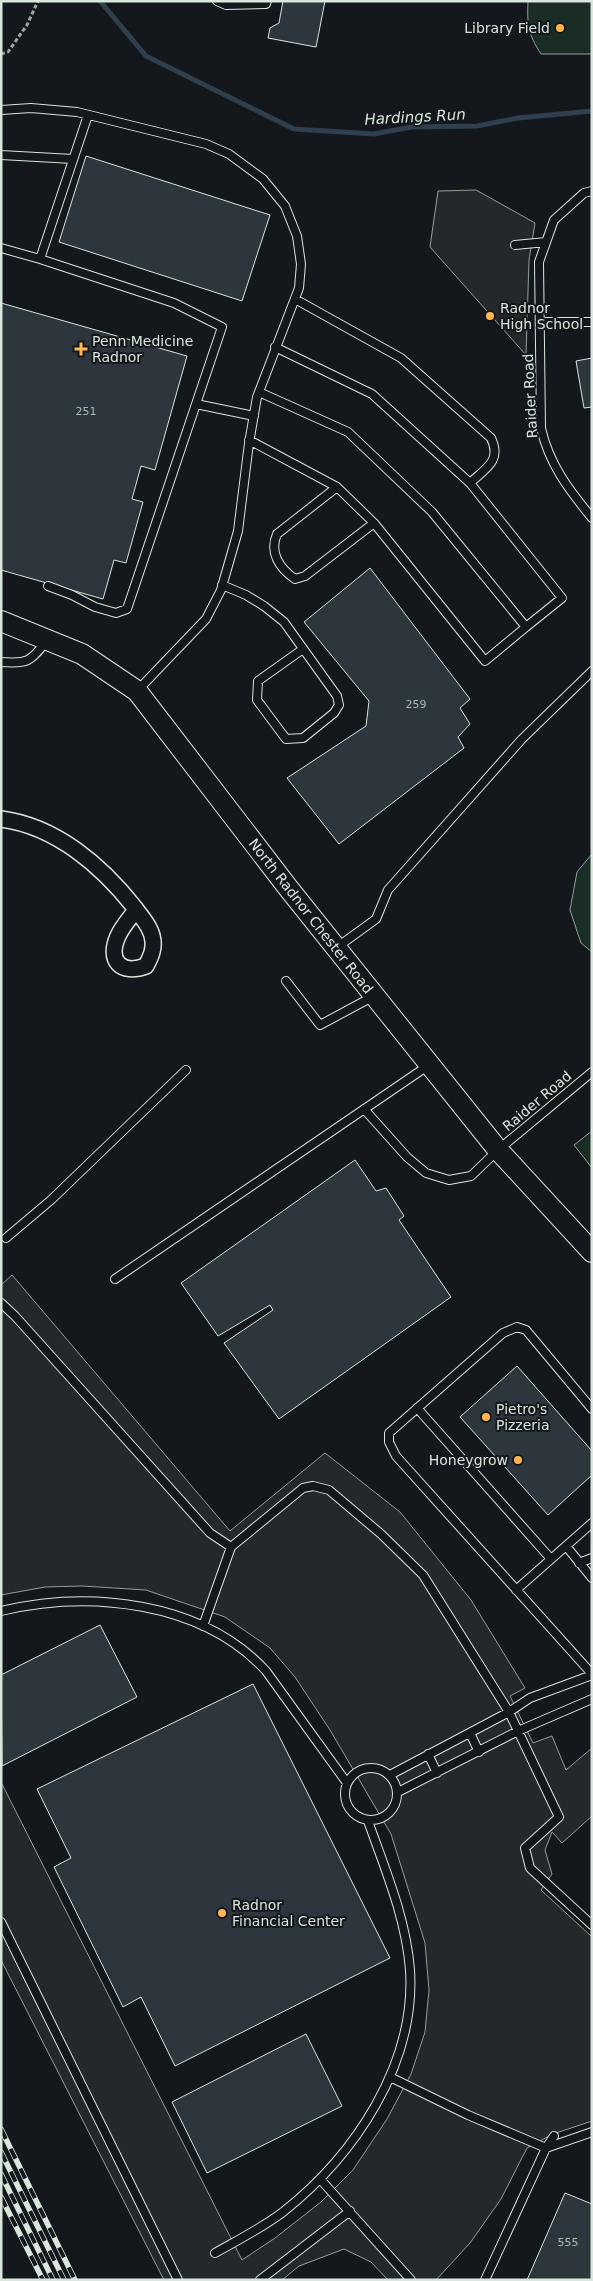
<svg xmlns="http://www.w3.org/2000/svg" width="593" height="2281" font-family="'DejaVu Sans',sans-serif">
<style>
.green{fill:#1a2d24;stroke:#939e99}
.parking{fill:#24282b;stroke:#939e99}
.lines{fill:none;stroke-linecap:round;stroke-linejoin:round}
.stream{stroke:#2f3f4d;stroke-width:5}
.building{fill:#2c363c;stroke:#d8e6dc}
.lane-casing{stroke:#d8e6dc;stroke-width:10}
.street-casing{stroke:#d8e6dc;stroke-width:18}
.secondary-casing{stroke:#d8e6dc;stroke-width:22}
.path{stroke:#9da8a2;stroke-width:3;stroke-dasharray:4 2.5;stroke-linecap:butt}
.lane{stroke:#14181c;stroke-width:8}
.street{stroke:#14181c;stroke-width:15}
.secondary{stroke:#14181c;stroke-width:20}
.rail-casing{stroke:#d8e6dc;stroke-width:5.5}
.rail{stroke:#14181c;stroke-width:4;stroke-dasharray:11;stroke-linecap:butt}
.poi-dot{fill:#ffb74d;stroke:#14181c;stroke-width:2}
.labels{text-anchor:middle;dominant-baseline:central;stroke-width:4;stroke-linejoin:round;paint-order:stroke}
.number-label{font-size:11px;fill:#adbab4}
.poi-label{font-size:14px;fill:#d8e6dc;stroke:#14181c;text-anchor:start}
.street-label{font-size:14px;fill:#d8e6dc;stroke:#14181c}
.water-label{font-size:15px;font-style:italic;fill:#d8e6dc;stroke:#14181c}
</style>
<rect width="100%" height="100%" fill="#14181c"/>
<path class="green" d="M528,1H592V54H541C528,34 527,25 528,1Z
M592,854V952L581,943L570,910L577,872Z
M592,1131V1168L574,1145Z"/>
<path class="parking" d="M476,190L535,223L529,260L526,355L430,247L438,191Z
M12,1275L230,1531L325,1453L400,1512L471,1600L525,1688L510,1696L533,1743L552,1736L566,1770L592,1748V1816L562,1843L552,1832L545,1850L552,1874L541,1890L592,1937V2121L553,2134L527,2148L501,2199L470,2243L436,2280H388L371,2262L344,2249L299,2266L282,2280H164L1,1960V1782L242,2260L275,2238L321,2202L353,2170L387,2119L411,2074L425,2032L429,1990L425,1943L391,1834L330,1730L295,1677L270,1648L225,1617L146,1590L82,1586L45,1587L1,1595V1285Z"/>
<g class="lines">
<path class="stream" d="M100,1L146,56L294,129L374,134L411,127L477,126L518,118L592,111"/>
</g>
<path class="building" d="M283,1H325L316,47L268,38L270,28L279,23Z
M86,156L270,215L242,301L59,242Z
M1,303L187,356L155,470L141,466L132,499L143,502L126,563L114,560L103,599L1,570Z
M592,358V407L584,408L576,361Z
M370,568L470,699L460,708L470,724L458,737L464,748L339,844L287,778L366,726L369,701L304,622Z
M355,1160L376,1191L386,1188L404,1216L399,1220L451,1297L279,1419L224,1343L273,1310L270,1305L218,1336L181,1283Z
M517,1366L592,1451V1475L548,1515L460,1417Z
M100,1625L137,1697L2,1766L1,1675Z
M253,1684L390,1958L175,2066L141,1997L123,2007L54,1867L71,1858L37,1789Z
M306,2034L342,2106L207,2173L172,2102Z
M565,2193L592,2204V2280H527Z"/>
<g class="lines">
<g class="lane-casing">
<path id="lane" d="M217,1L226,5L266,4L267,1
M1,110L31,108L77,112L206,144L229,154L263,179L285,206L297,236L301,264L299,288L257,397L249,443L238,531L221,590L206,619L137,691
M88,115L40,259L174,303L222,327L196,404L254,416
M1,155L73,159
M592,191L584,193L554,220L539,262L541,428C549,464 569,490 592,518
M515,245L546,242
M1,248L40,259
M295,299L401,358L491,438C502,461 486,468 470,483
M540,322H592
M275,347L372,394L470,483L562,598L526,627
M259,392L348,432L432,512L526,627L485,661L374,523L337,487
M249,440L337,487L277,534C269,552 279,568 295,579L305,576L374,523
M222,585L246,595L264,606L284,622L337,696L339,705L334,713L303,738L286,739L257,700L258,681L303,649
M48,586L72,595L95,607L116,613L127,609L196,404
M1,662C27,664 31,662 46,641
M336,948L376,919L388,890L522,739L592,671
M286,981L320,1025L374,996
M364,1109L407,1157L426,1173L449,1180L471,1176L498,1150L592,1072
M6,1238L51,1200L186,1070
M115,1279L429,1065
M1,1303L15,1316L210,1533L231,1547L203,1626
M417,1408L551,1559
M592,1409L526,1330L517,1327L503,1333L389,1433V1442L396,1456L592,1674
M566,1546L592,1578
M231,1547L303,1488L313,1486L329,1490L381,1534L423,1575L509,1712L559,1817L525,1848L530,1868L592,1925
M579,1563L592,1558
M516,1590L592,1523
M1,1611C89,1590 202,1601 266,1671L347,1783
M470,1733L479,1752
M428,1754L437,1773
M345 1794a26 26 0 1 1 52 0a26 26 0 1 1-52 0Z
M390,1775L509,1712L530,1698L592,1675
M398,1792L518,1731L592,1699
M1,1922L178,2280
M390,2077L468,2115L546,2148L592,2132
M320,2179L411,2280
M215,2253C238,2240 262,2228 283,2212C355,2155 416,2064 410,1970C406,1918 385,1869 368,1821
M260,2280L350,2211
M485,2280L546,2148L554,2136"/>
</g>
<g class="street-casing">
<path id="street" d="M1,819C56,826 102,866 135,908C142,918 152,928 153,941C154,951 150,958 146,966C121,975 107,961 118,936C122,927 130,918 136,910"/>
</g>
<g class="secondary-casing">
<path id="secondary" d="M1,621L82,654L137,691L289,889L498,1150L592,1252"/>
</g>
<path class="path" d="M1,54L8,52L27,25L38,1"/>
<use href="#lane" class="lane"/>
<use href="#street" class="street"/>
<use href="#secondary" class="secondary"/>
<g class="rail-casing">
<path id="rail" d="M1,2129L75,2280
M1,2152L64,2280
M1,2174L53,2280
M1,2197L43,2280"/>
</g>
<use href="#rail" class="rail"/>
</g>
<g class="poi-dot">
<circle cx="560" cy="28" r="5"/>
<circle cx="490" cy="316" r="5"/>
<path d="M78.5 341.5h5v5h5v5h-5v5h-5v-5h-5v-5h5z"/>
<circle cx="486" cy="1417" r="5"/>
<circle cx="518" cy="1460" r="5"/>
<circle cx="222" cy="1913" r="5"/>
</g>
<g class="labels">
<g class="number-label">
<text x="86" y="411">251</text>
<text x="416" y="704">259</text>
<text x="568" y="2242">555</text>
</g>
<g class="poi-label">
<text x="550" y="28" text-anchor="end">Library Field</text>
<text x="500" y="308">Radnor<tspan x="500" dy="16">High School</tspan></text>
<text x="92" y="341">Penn Medicine<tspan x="92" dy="16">Radnor</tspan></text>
<text x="496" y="1409">Pietro's<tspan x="496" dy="16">Pizzeria</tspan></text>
<text x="508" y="1460" text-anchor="end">Honeygrow</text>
<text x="232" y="1905">Radnor<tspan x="232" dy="16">Financial Center</tspan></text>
</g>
<g class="street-label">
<text transform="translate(530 396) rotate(-93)">Raider Road</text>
<text transform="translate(311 916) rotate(52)">North Radnor Chester Road</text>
<text transform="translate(537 1101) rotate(-40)">Raider Road</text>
</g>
<g class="water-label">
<text transform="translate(415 117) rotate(-3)">Hardings Run</text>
</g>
</g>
<rect width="593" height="2281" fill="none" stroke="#d8e6dc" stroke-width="5"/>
</svg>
